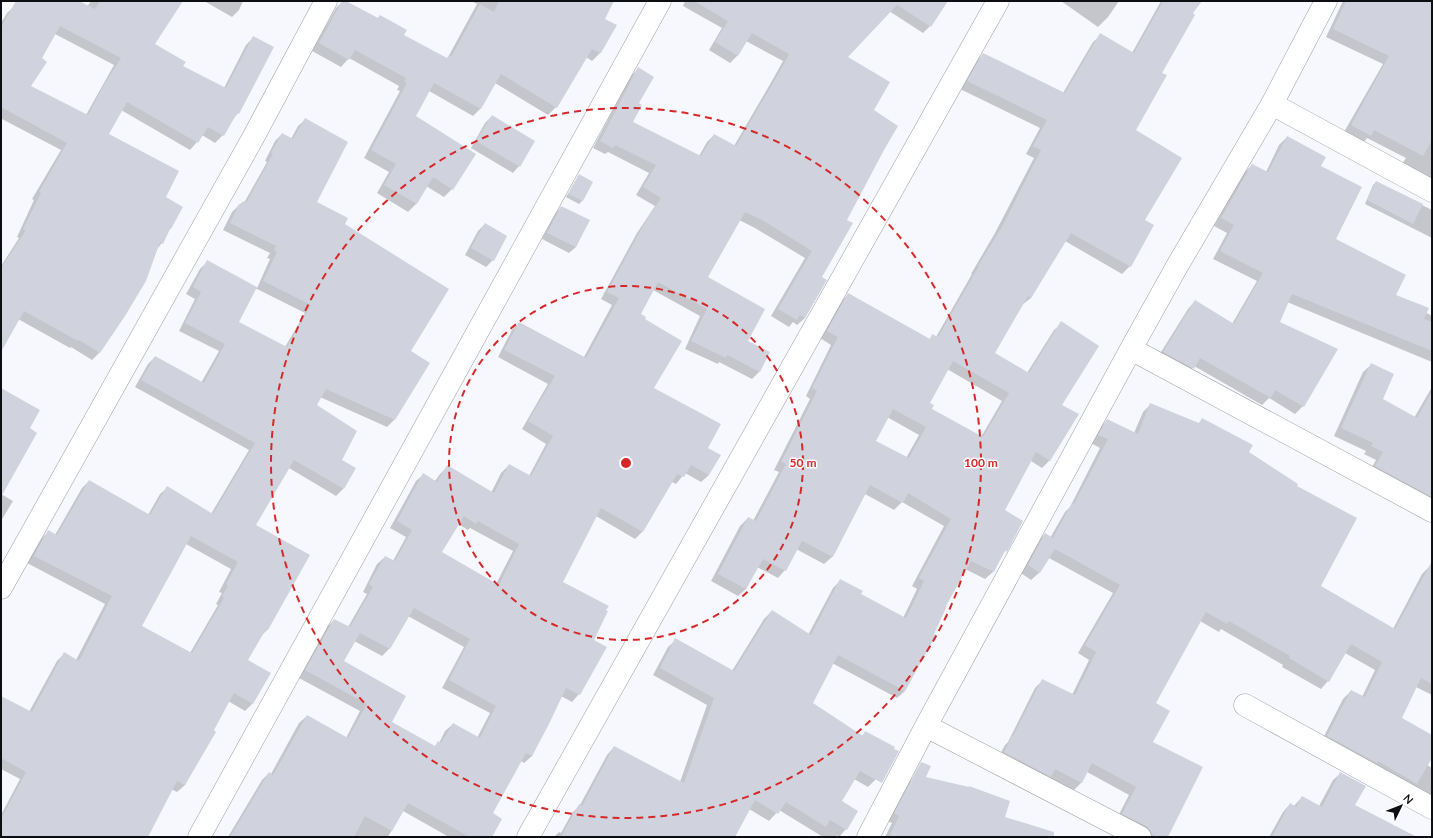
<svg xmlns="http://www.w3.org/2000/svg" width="1433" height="838" font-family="Lato,sans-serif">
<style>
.shadow{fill:#0003;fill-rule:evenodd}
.building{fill:#d0d3dd;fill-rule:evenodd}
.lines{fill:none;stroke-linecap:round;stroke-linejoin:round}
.minor-casing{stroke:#9c9ea7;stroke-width:23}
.minor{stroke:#fff;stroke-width:22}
.ring{fill:none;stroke:#d62828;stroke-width:2;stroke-dasharray:7 5}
.centre{fill:#d62828;stroke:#fff;stroke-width:2}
.ring-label{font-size:12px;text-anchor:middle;font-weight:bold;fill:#d62828;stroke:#fff;stroke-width:3;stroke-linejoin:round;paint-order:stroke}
</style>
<rect width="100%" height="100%" fill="#f6f8fe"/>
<path class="shadow" d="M20,1H76L87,7L91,1H182L153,45L182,67L224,88L246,45L254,37L238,113L234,118L223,135L215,143L202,135L197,142L190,150L121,110L108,134L164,197L170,229L168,232L162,243L157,249L124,316L99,353L92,360L71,347L70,348L18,319L1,350V266L19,238L17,237L34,200L32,199L61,150L2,119L1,121V23L7,13ZM55,34L114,65L86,115L30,87L41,59Z
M204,1H243L239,10L232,17Z
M343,1L377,19L380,16L403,35L447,59L477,4L471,1H609L603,19L615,26L600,53L592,61L586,57L556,107L548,115L495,83L480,109L473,116L429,91L415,116L474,154L452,189L444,197L426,186L416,204L408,212L377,193L389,172L364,158L400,91L397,90L399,86L349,58L341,67L312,51L336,8Z
M685,1H937L930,26L923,33L889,11L846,57L872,111L845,220L805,318L797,325L793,322L789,327L771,316L805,258L755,228L739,220L706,278L747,342L768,353L759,372L752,379L719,362L718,364L685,349L700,316L653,290L640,314L653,388L707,448L709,475L701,482L685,473L676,484L672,482L642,532L635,539L596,516L561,583L592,641L605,648L579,694L572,702L561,696L532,756L524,763L521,761L491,814V837H449L403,811L388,837H228L262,780L269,773L271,774L299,723L307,716L346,738L360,711L299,678L327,627L334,620L348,627L367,594L363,592L377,564L385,557L393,561L406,537L390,528L416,481L424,474L435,481L440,474L447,467L491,493L501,473L509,465L529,476L546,444L522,429L548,384L498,357L512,330L519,323L584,357L612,305L601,299L637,233L655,206L636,195L649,173L608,152L605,154L593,148L631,76L638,69V104L632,122L699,156L707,142L714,135L734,146L773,79L783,61L746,41L737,56L730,63L709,50L722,28L683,6ZM458,524L468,530L470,528L513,551L496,584L440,552ZM408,616L464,647L442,688L490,713L477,738L453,724L445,731L439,743L434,747L391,722L343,662L354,641L382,656L389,649Z
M1061,1H1119L1108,17L1098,27Z
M1161,1H1201L1192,14L1161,73L1134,130L1144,220L1153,225L1130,266L1122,274L1065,241L1031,298L1022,305L993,354L1027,373L1054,330L1062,323L1060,405L1050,460L1042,468L1031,461L1004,511L1022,521L993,572L985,579L965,569L945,606L933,634L935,635L905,691L897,698L832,663L811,703L862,736L866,732L876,779L868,787L854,779L840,801L846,829L839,837L837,835L835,837H823L779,810L769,821L749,809L733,837H554L559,832L561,833L572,813L580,805L607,755L614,747L680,782L707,705L653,675L668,647L676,640L732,671L764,619L772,611L808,635L833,588L841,580L860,594L903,618L917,589L912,586L944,526L902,502L894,510L865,494L832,557L824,564L796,549L785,570L778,578L757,567L746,589L738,596L711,581L740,526L748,518L753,521L779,472L774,470L810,399L806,396L831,345L820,338L841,301L849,294L929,340L933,336L936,337L972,274H971L995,233L1034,158L1026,154L1040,128L960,89L976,62L983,54L1063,93L1093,42L1101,35L1132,53ZM947,369L1002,401L981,437L930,409L928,403ZM887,417L919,435L906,458L875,441Z
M1343,1H1432V183L1402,164L1406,158L1367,138L1363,143L1344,132L1383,64L1326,37Z
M492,116L519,166L513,173L471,148L485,123Z
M306,119L316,202L344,224L409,351L429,363L394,420L387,427L320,397L315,406L340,460L343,489L336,496L289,468L255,525L309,555L267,630L260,637L247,660L269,674L252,704L245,711L228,701L212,731L214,732L185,785L177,792L171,789L146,837H1V815L20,779L1,769V697L29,712L57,661L64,654L76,660L105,604L27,563L41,539L48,532L55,535L82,488L89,481L148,515L160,494L168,487L211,514L249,450L135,387L148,364L155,357L201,383L219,351L179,331L195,299L186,294L200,269L207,262L257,288L270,259L267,258L270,253L223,230L232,212L239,205L243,202L244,203L267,162L265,161L275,141L282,134L291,139L298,126ZM255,288L305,313L285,347L237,322ZM186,544L231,569L219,592L222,593L216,604L218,605L190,653L141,626Z
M1287,137L1320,167L1335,239L1395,295L1432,316V362L1287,302L1278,322L1303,406L1295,414L1269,398L1262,405L1194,366L1185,376L1156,360L1188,309L1195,301L1232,324L1257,281L1213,259L1227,233L1214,226L1244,173L1252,165L1266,172L1279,145Z
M579,176L591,182L582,201L579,204L566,197Z
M1376,182L1432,210V238L1365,204L1373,185Z
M561,207L588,221L576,247L569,253L542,239L555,214Z
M485,224L506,236L493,260L486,267L465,255L478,231Z
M1371,365L1381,400L1414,418L1432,387V509L1368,474L1376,460L1364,454L1366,451L1334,436L1363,372Z
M1,389L28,429L1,494L13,501L1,521Z
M1151,404L1198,424L1202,420L1295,486L1320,586L1393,629L1422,574L1430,566L1432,567V695L1416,687L1400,718L1432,736V756L1427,765L1432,768V806L1320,744L1343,699L1351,691L1362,697L1375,670L1345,653L1328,681L1321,689L1282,667L1283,665L1221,629L1219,632L1200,621L1155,703L1152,742L1167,837H1142L1115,822L1129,795L1087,772L1081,783L1074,790L997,760L1005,745L1008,742L1035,688L1043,680L1072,695L1089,660L1078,653L1113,593L1049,558L1039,573L1031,580L1021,573L1037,542L1045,534L1050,538L1065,512L1070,507L1100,448L1091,443L1100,428L1107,420L1134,433L1143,412Z
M1341,773L1354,806L1414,837H1269L1283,812L1290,804L1294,806L1302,797L1319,806L1333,780Z
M915,776L1003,818L1042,837H885L892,823L888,821L907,784Z"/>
<path class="building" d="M16,1H79L95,9L100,1H183L155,44L186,62L183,66L226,88L253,36L274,47L239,114L237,113L224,136L208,127L198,143L127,102L109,134L179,171L166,197L183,207L171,229H170L163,244L160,242L146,281L125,316L100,353L79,340L78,341L24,311L1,352V268L26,230L23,229L41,193L39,192L67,143L1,107V27ZM60,26L121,58L104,85L88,115L31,86L47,62L42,58Z
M342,1H346L378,18L380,15L407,30L404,35L447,58L449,55L451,57L480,4L494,12L499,1H614L605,19L617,25L601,53L592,49L557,108L501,74L481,109L434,83L416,116L476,154L453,190L433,177L417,204L384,185L396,164L371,150L407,83L404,82L406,78L355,50L349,60L319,43Z
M694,1H948L931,27L897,5L848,57L890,82L874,110L898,126L884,150L847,220L853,223L822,277L827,280L805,318L800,315L797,320L778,309L812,251L762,220L745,212L708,277L765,309L748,341L770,352L760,372L727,355L726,358L691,341L707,309L658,282L641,314L646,317L645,319L682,341L654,388L721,424L708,448L721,455L709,475L691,465L684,477L677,474L643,532L601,508L563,582L609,606L606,610L608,611L594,640L607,647L580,695L566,688L549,724L532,756L526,753L493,813L502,819L492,837H470L408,803L392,831L365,816L354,837H230L269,772L273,775L307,715L348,738L367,704L305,670L334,619L350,627L373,587L369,584L385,556L395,561L412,530L397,521L423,473L437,482L447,465L494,493L509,464L531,476L553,436L528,421L555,376L504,350L519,322L586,358L619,298L607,292L644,224L661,198L643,187L656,165L615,145L613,148L600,141L638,67L654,77L639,103L642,105L633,122L701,156L714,134L736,146L780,71L789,54L752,33L738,56L715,42L728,21ZM464,516L476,524L478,521L519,544L499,585L442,552ZM414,608L470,639L449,680L496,706L480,738L453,723L441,743L438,741L435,746L392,722L406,696L344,661L360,633L390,649Z
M1163,1H1202L1193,13L1195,15L1162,73L1167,75L1136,130L1182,158L1145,220L1154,225L1131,267L1071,233L1031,298L1028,296L995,353L1029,373L1061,321L1099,346L1062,405L1079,414L1050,461L1036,452L1005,510L1023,521L1007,552L1005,550L994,572L971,561L946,606H947L934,634L936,635L905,691L838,655L813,703L863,736L865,731L895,747L894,749L899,751L882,783L860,771L842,801L858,811L847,830L830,820L826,827L786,802L778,814L755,800L735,837H561L579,804L582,806L614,746L684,783L714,698L660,668L675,638L734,671L772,610L811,635L840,579L863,591L861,594L906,618L924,581L919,578L951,519L908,493L903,503L870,485L833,557L802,541L786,571L763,559L746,589L718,574L748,517L756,521L786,464L781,462L817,391L812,388L838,337L827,331L848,293L930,339L932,334L938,337L979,266H978L1003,225L1041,150L1033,146L1047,120L967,81L983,53L1065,93L1100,33L1134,53ZM953,361L1009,393L983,437L932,409L934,405L930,403ZM893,409L926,427L909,458L876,441Z
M1346,1H1432V140L1423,156L1374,130L1371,136L1351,125L1389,56L1333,29Z
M492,115L535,141L520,167L476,141Z
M305,118L348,142L317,202L348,218L345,224L449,289L411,351L430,363L395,420L326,389L317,405L357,431L342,460L356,468L344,489L294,460L256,525L310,555L268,630L266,629L248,660L271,673L253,704L234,693L214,730L216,732L185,785L177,781L148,837H1V819L26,772L1,758V696L32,712L64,652L79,661L112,596L34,556L48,530L57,535L89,480L150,515L167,486L213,514L255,443L141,380L155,356L204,383L225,344L185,323L201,292L193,287L207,260L257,287L239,322L287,347L311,305L263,281L277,252L274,250L276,246L230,223L239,204L241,205L243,201L246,203L273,154L271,153L282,133L293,139ZM191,536L238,562L226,584L228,586L222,596L224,598L192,653L142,626Z
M1287,136L1326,157L1321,166L1362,187L1336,239L1406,275L1396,295L1429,308L1424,319L1432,322V351L1292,294L1280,322L1338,349L1304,407L1275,390L1271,398L1200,358L1194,369L1163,352L1195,300L1234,324L1263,273L1220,251L1234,225L1221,218L1252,164L1268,172Z
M579,174L593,182L583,201L568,194Z
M1376,181L1423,204L1413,224L1367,200Z
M561,206L590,220L576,247L547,233Z
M485,223L507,236L494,261L471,248Z
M1371,363L1394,374L1383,399L1417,418L1432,391V497L1375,466L1383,452L1371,446L1373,443L1341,428Z
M1,388L40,410L30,428L37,433L1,497Z
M1150,403L1199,423L1202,418L1253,445L1249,452L1298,484L1297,486L1357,518L1321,586L1395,629L1432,561V684L1421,678L1402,718L1432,735V758L1417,784L1378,761L1377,763L1327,736L1351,690L1365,697L1382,662L1351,644L1329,682L1289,658L1290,656L1229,621L1227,624L1206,612L1156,703L1170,711L1153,742L1203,767L1168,837H1157L1152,834L1150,830L1146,826L1122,814L1136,787L1092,763L1082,783L1055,769L1051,777L1004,752L1012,736H1013L1042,679L1075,695L1096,652L1085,645L1120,585L1055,549L1040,573L1028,565L1045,533L1053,538L1072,503L1074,504L1108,439L1098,435L1107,419L1138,434Z
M921,762L931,766L926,777L969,787V786L1010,801L1005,817L1054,832V837H889L899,816L894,813Z
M1340,772L1366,786L1355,805L1417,837H1272L1290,803L1296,807L1302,796L1322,807Z"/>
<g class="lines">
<g class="minor-casing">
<path id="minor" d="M1272,104L1432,191
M1131,349L1432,511
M1,588L254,136L326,1
M1245,705L1432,808
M926,726L1140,837
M199,837L660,1
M528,837L998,1
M868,837L926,726L1131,349L1176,268L1272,104L1326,1"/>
</g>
<use href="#minor" class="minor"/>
</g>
<g class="ring">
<circle cx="626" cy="463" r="177"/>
<circle cx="626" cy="463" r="355"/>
</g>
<circle cx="626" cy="463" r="6" class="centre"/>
<g class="ring-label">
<text x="803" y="467">50 m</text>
<text x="981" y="467">100 m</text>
</g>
<rect width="1433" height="838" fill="none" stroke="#0d0e11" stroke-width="4"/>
<g transform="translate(1401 806) rotate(47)" stroke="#ffffff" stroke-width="3" paint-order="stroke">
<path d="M0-3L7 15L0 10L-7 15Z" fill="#0d0e11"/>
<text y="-6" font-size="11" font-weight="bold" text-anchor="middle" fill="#0d0e11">N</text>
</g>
</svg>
